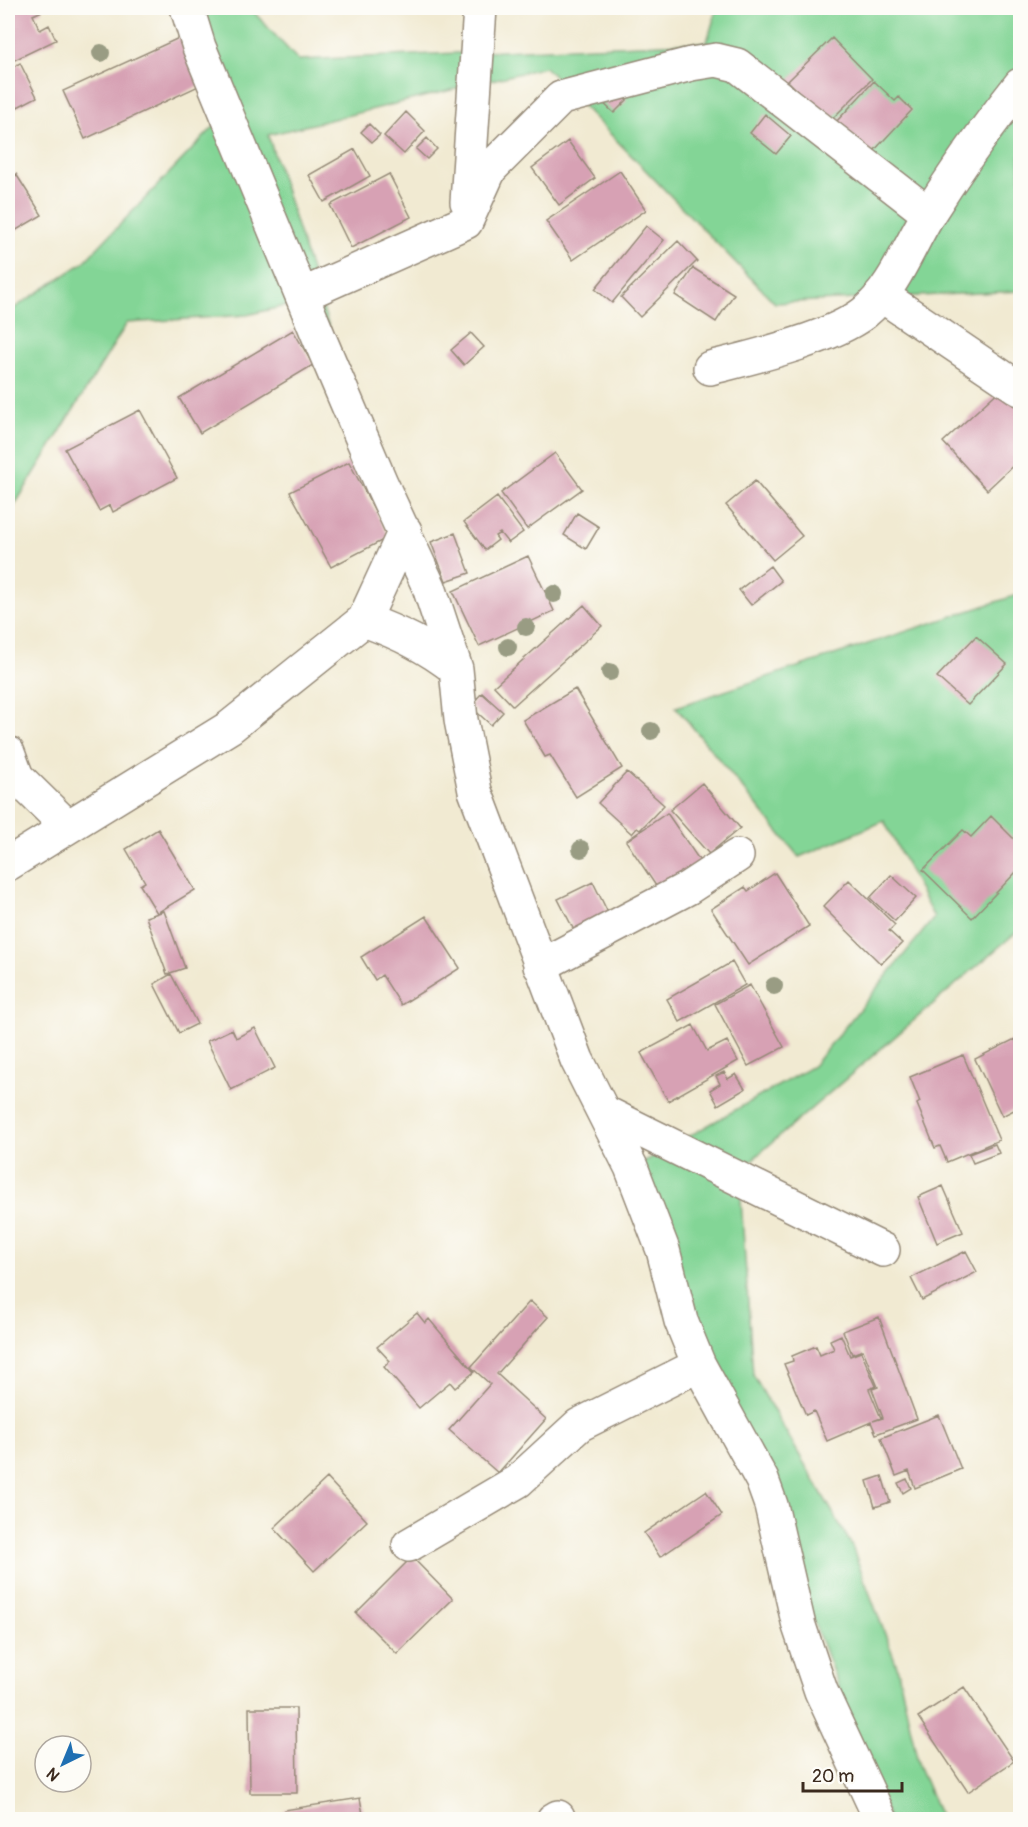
<svg xmlns="http://www.w3.org/2000/svg" width="1028" height="1827" font-family="Pangolin,sans-serif">
<style>
.green{fill:#83d596;stroke:#5f805a;stroke-width:1.5}
.building{fill:#d7a1b4}
.lines{fill:none;stroke-linecap:round;stroke-linejoin:round}
.minor-casing{stroke:#968a78;stroke-width:36}
.minor{stroke:#fff;stroke-width:33}
.tree{fill:#999c83}
</style>
<rect width="100%" height="100%" fill="#fdfcf7"/>
<filter id="ink" filterUnits="userSpaceOnUse"><feTurbulence type="fractalNoise" baseFrequency=".0167" numOctaves="2"/><feDisplacementMap in="SourceGraphic" scale="12" xChannelSelector="R" yChannelSelector="G"/><feConvolveMatrix kernelMatrix="1 2 1 2 8 2 1 2 1" color-interpolation-filters="sRGB"/></filter>
<filter id="wash" filterUnits="userSpaceOnUse"><feTurbulence type="fractalNoise" baseFrequency=".008" numOctaves="4" result="noise"/><feDisplacementMap in="SourceGraphic" scale="24" xChannelSelector="R" yChannelSelector="G"/><feGaussianBlur stdDeviation="1.35" result="paint"/><feColorMatrix in="noise" values="0 0 0 0 0 0 0 0 0 0 0 0 0 0 0 0 0 1.4 0 .05"/><feComposite in="paint" operator="in"/></filter>
<g filter="url(#wash)">
<rect width="100%" height="100%" fill="#f1ead2"/>
<path class="green" d="M187,8H250L298,60L707,42L717,8H1020V291L775,303L545,67L268,135L380,488L302,302L247,315L127,323L8,516V310L10,311L83,263L226,114Z
M1020,594V929L739,1171L753,1375L851,1544L897,1666L919,1767L941,1819H889L772,1512L634,1167L813,1066L934,918L884,821L799,857L676,707Z"/>
<g id="blocks">
<path class="building" d="M8,8H41L42,11L33,15L40,30L49,25L56,40L8,63Z
M181,37L203,84L85,139L63,91Z
M832,38L872,79L829,122L788,81Z
M20,63L37,97L8,112V70Z
M874,81L895,101L899,97L912,110L871,154L836,122Z
M616,89L627,100L614,113L603,103Z
M406,112L425,131L404,154L384,136Z
M765,114L791,136L776,154L750,133Z
M369,124L380,135L372,142L361,132Z
M427,138L437,149L427,159L416,149Z
M568,141L595,178L559,205L532,168Z
M355,149L370,176L324,202L309,175Z
M620,171L646,210L573,260L546,221Z
M16,174L42,215L8,235V179Z
M389,174L411,217L351,248L330,205Z
M646,226L664,240L612,303L595,289Z
M678,241L697,261L640,317L621,297Z
M693,268L734,294L716,322L675,295Z
M293,330L313,365L200,433L179,398Z
M471,333L484,347L464,365L451,350Z
M1002,388L1020,408V459L987,490L943,442Z
M140,410L177,478L113,512L110,505L99,511L65,449Z
M555,453L582,489L527,529L501,493Z
M349,462L389,537L331,567L290,492Z
M755,481L802,536L773,560L726,505Z
M497,497L523,532L508,543L500,533L495,536L498,540L485,550L464,522Z
M577,513L599,527L586,549L564,535Z
M455,533L470,573L446,581L431,542Z
M528,556L554,611L479,646L453,591Z
M770,566L781,581L751,605L739,590Z
M584,605L602,626L513,706L494,686Z
M976,636L1007,664L968,705L937,677Z
M575,689L622,768L576,797L550,755L545,757L523,720Z
M482,693L503,712L491,725L470,706Z
M627,772L664,805L640,830L637,828L632,834L598,803Z
M702,783L740,828L709,854L670,810Z
M667,813L704,867L662,895L626,841Z
M991,816L1020,845V868L972,918L923,870L963,830L971,837Z
M158,829L195,890L157,913L140,885L145,882L126,849Z
M775,873L809,926L748,965L711,909L745,887L748,891Z
M891,875L916,898L895,921L870,898Z
M849,880L895,925L889,931L902,943L881,964L823,907Z
M593,882L612,921L578,938L558,899Z
M164,911L185,968L167,974L146,917Z
M426,916L460,968L401,1005L382,975L375,980L361,957Z
M732,962L745,985L680,1022L667,999Z
M171,974L197,1024L179,1033L154,984Z
M750,985L784,1047L748,1066L715,1004Z
M693,1025L707,1051L727,1041L738,1061L668,1101L641,1053Z
M255,1028L275,1068L231,1090L207,1041L232,1029L236,1038Z
M1015,1039L1020,1050V1107L1002,1116L975,1059Z
M963,1055L999,1140L947,1162L940,1146L935,1148L917,1104L920,1102L910,1077Z
M724,1072L728,1079L736,1074L745,1089L718,1105L710,1090L720,1084L716,1076Z
M995,1144L999,1153L973,1163L969,1154Z
M943,1186L963,1232L937,1243L918,1197Z
M966,1251L977,1272L922,1300L911,1278Z
M530,1301L548,1317L497,1374L546,1419L498,1473L449,1430L490,1384L471,1367Z
M417,1313L425,1323L429,1319L474,1372L455,1388L450,1382L419,1408L384,1367L390,1361L377,1347Z
M879,1317L917,1419L876,1434L871,1422L827,1441L814,1411L806,1415L784,1364L793,1361L792,1356L816,1346L820,1355L834,1349L830,1340L841,1335L850,1356L861,1352L876,1386L869,1389L881,1418L873,1421L883,1418L872,1389L878,1387L863,1350L852,1354L843,1331Z
M939,1415L961,1469L915,1488L909,1471L896,1476L881,1438Z
M882,1476L890,1502L875,1507L867,1481Z
M327,1478L367,1521L314,1571L274,1528Z
M907,1479L911,1488L903,1493L898,1483Z
M706,1491L722,1515L660,1557L644,1533Z
M412,1557L453,1599L397,1654L356,1613Z
M964,1687L1014,1761L968,1792L918,1717Z
M249,1708H296L297,1793H250Z
M360,1798L364,1820H286L284,1810Z"/>
</g>
</g>
<g filter="url(#ink)">
<use href="#blocks" fill-opacity="0" stroke="#968a78" stroke-width="1.5"/>
<g class="lines">
<g class="minor-casing">
<path id="minor" d="M187,8L199,47L321,342L381,483L429,587L456,669L461,720L475,791L577,1060L631,1167L663,1250L681,1321L699,1365L762,1480L771,1505L799,1626L821,1691L881,1820
M467,202L480,8
M302,295L466,222L490,169L561,98L691,64L716,60L737,65L929,214
M881,295L1020,389
M710,368C753,357 830,339 864,313C893,290 909,246 928,215C956,170 987,127 1020,85
M364,620C399,633 427,646 456,669
M8,753L17,777L67,826
M8,864L230,727L364,620L405,531
M540,966L688,888L737,856
M604,1112L883,1250
M409,1545L518,1481L579,1425L699,1365
M553,1820L558,1817"/>
</g>
<use href="#minor" class="minor"/>
</g>
<g class="tree">
<circle cx="101" cy="53" r="9"/>
<circle cx="554" cy="594" r="9"/>
<circle cx="526" cy="627" r="9"/>
<circle cx="508" cy="647" r="9"/>
<circle cx="610" cy="672" r="9"/>
<circle cx="651" cy="731" r="9"/>
<circle cx="581" cy="849" r="9"/>
<circle cx="774" cy="986" r="9"/>
</g>
</g>
<rect width="1028" height="1827" fill="none" stroke="#fdfcf7" stroke-width="30"/>
<g transform="translate(63 1764) rotate(223)"><circle r="28" fill="#fdfcf7" stroke="#afa8a0" stroke-width="1.5"/>
<path d="M0-4.5L10 22L0 15L-10 22Z" fill="#1f6fb2"/>
<text y="-9" font-size="16" font-weight="bold" text-anchor="middle" fill="#3b2a1e">N</text>
</g>
<path d="M803 1782v9h99v-9" fill="none" stroke="#3b2a1e" stroke-width="3"/>
<text x="812" y="1782" font-size="18" fill="#3b2a1e" stroke="#fdfcf7" stroke-width="4.5" paint-order="stroke">20 m</text>
</svg>
